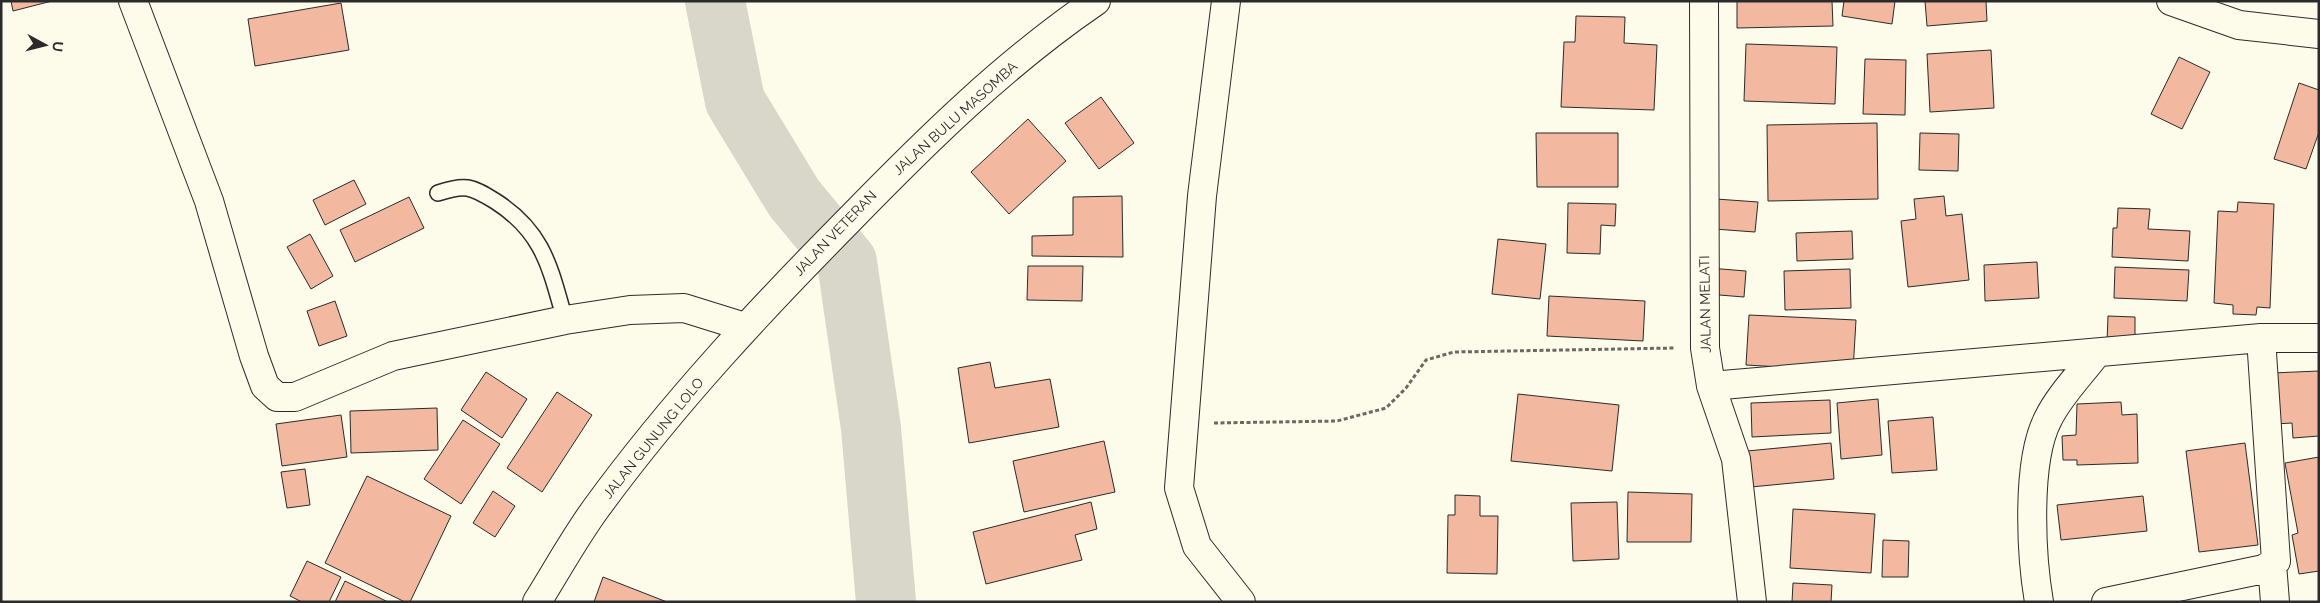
<svg xmlns="http://www.w3.org/2000/svg" width="2320" height="603" font-family="Raleway,sans-serif">
<style>
.lines{fill:none;stroke-linecap:round;stroke-linejoin:round}
.river{stroke:#d8d7c9;stroke-width:60}
.building{fill:#f2b8a0;stroke:#2b2b2b}
.service-casing{stroke:#2b2b2b;stroke-width:18}
.minor-casing{stroke:#2b2b2b;stroke-width:30}
.tertiary-casing{stroke:#2b2b2b;stroke-width:30}
.path{stroke:#6a6964;stroke-width:3;stroke-dasharray:4 2.5;stroke-linecap:butt}
.service{stroke:#fdfbea;stroke-width:15}
.minor{stroke:#fdfbea;stroke-width:28}
.tertiary{stroke:#fdfbea;stroke-width:28}
.labels{text-anchor:middle;dominant-baseline:central;stroke-width:4;stroke-linejoin:round;paint-order:stroke}
.street-label{font-size:14px;fill:#2b2b2b;stroke:#fdfbea}
</style>
<rect width="100%" height="100%" fill="#fdfbea"/>
<g class="lines">
<path class="river" d="M715,1L735,101L794,198L847,262L871,428L886,602"/>
</g>
<path class="building" d="M11,1H52L13,11Z
M1737,1H1832L1833,26L1737,28Z
M1844,1H1895L1892,24L1842,16Z
M1925,1H1986L1987,21L1927,26Z
M341,3L349,50L255,66L248,19Z
M1576,16L1625,17L1624,43L1657,45L1654,110L1561,107L1564,42H1575Z
M1746,44L1837,47L1835,104L1744,101Z
M1991,50L1994,108L1930,112L1927,54Z
M2179,57L2210,72L2182,129L2151,114Z
M1865,59L1906,60L1905,115L1863,114Z
M2299,83L2319,90V132L2306,169L2274,159Z
M1101,97L1134,143L1099,169L1065,123Z
M1028,119L1066,161L1009,214L971,172Z
M1877,123L1878,199L1768,201L1767,125Z
M1536,133H1618V187H1537Z
M1920,133L1959,134L1958,171L1919,170Z
M354,180L366,204L325,225L313,200Z
M1122,196L1123,257L1032,256V236L1073,235V197Z
M1944,196L1946,216L1962,214L1969,280L1908,287L1901,221L1916,219L1914,199Z
M409,197L424,228L355,262L340,230Z
M1716,199L1758,202L1755,232L1714,229Z
M2238,202L2274,204L2270,308L2257,307L2256,315L2233,314V305L2214,303L2218,211L2237,212Z
M1568,203L1616,204L1615,226L1601,225L1600,254L1567,253Z
M2118,208L2150,209L2148,229L2190,231L2188,261L2112,257L2113,228H2117Z
M1852,231L1853,259L1797,261L1796,233Z
M310,234L333,276L311,289L287,247Z
M1498,239L1546,244L1540,299L1492,294Z
M2037,262L2039,298L1985,301L1984,265Z
M1028,266H1083L1082,301L1027,300Z
M2115,267L2189,270L2187,301L2114,298Z
M1709,268L1746,271L1744,297L1707,294Z
M1850,269L1851,308L1785,310L1784,271Z
M1549,296L1645,301L1643,341L1547,336Z
M335,301L347,336L319,346L307,311Z
M1749,315L1856,320L1853,371L1746,365Z
M2108,316L2135,317V342H2107Z
M990,362L995,388L1050,379L1059,427L969,443L958,368Z
M2319,371V436L2293,438L2292,423L2275,424L2272,373Z
M486,372L527,399L502,438L461,410Z
M557,392L592,415L542,492L507,468Z
M1518,394L1619,405L1612,471L1511,461Z
M1878,399L1882,455L1841,459L1837,403Z
M1830,400L1831,433L1752,437L1751,403Z
M2121,402L2122,415L2137,414L2138,463L2077,465V460H2063L2062,436L2076,435L2077,404Z
M437,408L438,450L351,453L350,411Z
M341,415L347,457L282,466L276,424Z
M1933,417L1937,470L1892,473L1888,421Z
M463,420L500,444L461,504L424,479Z
M1104,441L1115,492L1024,512L1013,461Z
M1831,443L1834,479L1751,487L1747,451Z
M2245,443L2258,545L2199,552L2186,451Z
M2319,457V571L2299,574L2292,535L2298,533L2285,463Z
M305,469L310,505L287,508L281,472Z
M367,476L451,516L410,602H405L325,563Z
M493,491L515,506L495,537L473,523Z
M1628,492L1692,494L1691,542H1627Z
M1455,495L1480,496V516H1498L1497,574L1447,573L1448,515H1455Z
M2143,496L2147,531L2061,540L2057,505Z
M1091,502L1097,529L1075,535L1082,560L986,584L973,532Z
M1617,502L1619,559L1573,561L1571,503Z
M1793,509L1875,514L1871,573L1790,568Z
M1883,540L1909,541L1908,577H1882Z
M307,561L341,577L329,602H302L290,596Z
M603,577L667,602H594Z
M345,581L388,602H335Z
M1793,583L1832,585L1831,602H1792Z"/>
<g class="lines">
<g class="service-casing">
<path id="service" d="M438,193C465,184 471,186 495,201C544,232 550,268 565,320"/>
</g>
<g class="minor-casing">
<path id="minor" d="M133,1L209,201L254,356L265,386L277,397H295L393,356L565,320L630,310L684,308L745,327
M1226,1L1202,196L1179,488L1197,546L1241,602
M1704,1L1705,348L1711,386L1736,459L1752,602
M2171,1L2239,25L2319,34
M1711,386L2261,338H2319
M2272,564L2275,602
M2039,602C2031,555 2026,461 2048,419C2059,396 2080,375 2096,354
M2106,602L2264,569L2276,561L2261,338"/>
</g>
<g class="tertiary-casing">
<path id="tertiary" d="M537,602C557,570 575,537 597,507C673,403 761,309 851,218C927,140 1005,63 1096,1"/>
</g>
<path class="path" d="M1214,423L1337,421L1386,408L1406,388L1426,360L1454,352L1674,348"/>
<use href="#service" class="service"/>
<use href="#minor" class="minor"/>
<use href="#tertiary" class="tertiary"/>
</g>
<g class="labels">
<g class="street-label">
<text transform="translate(955 118) rotate(-42)">JALAN BULU MASOMBA</text>
<text transform="translate(835 233) rotate(-46)">JALAN VETERAN</text>
<text transform="translate(1705 304) rotate(-91)">JALAN MELATI</text>
<text transform="translate(653 438) rotate(-51)">JALAN GUNUNG LOLO</text>
</g>
</g>
<rect width="2320" height="603" fill="none" stroke="#2b2b2b" stroke-width="5"/>
<g transform="translate(45 45) rotate(97)" stroke="#fdfbea" stroke-width="4" paint-order="stroke">
<path d="M0-4L9 19L0 12L-9 19Z" fill="#2b2b2b"/>
<text y="-8" font-size="14" font-weight="bold" text-anchor="middle" fill="#2b2b2b">U</text>
</g>
</svg>
